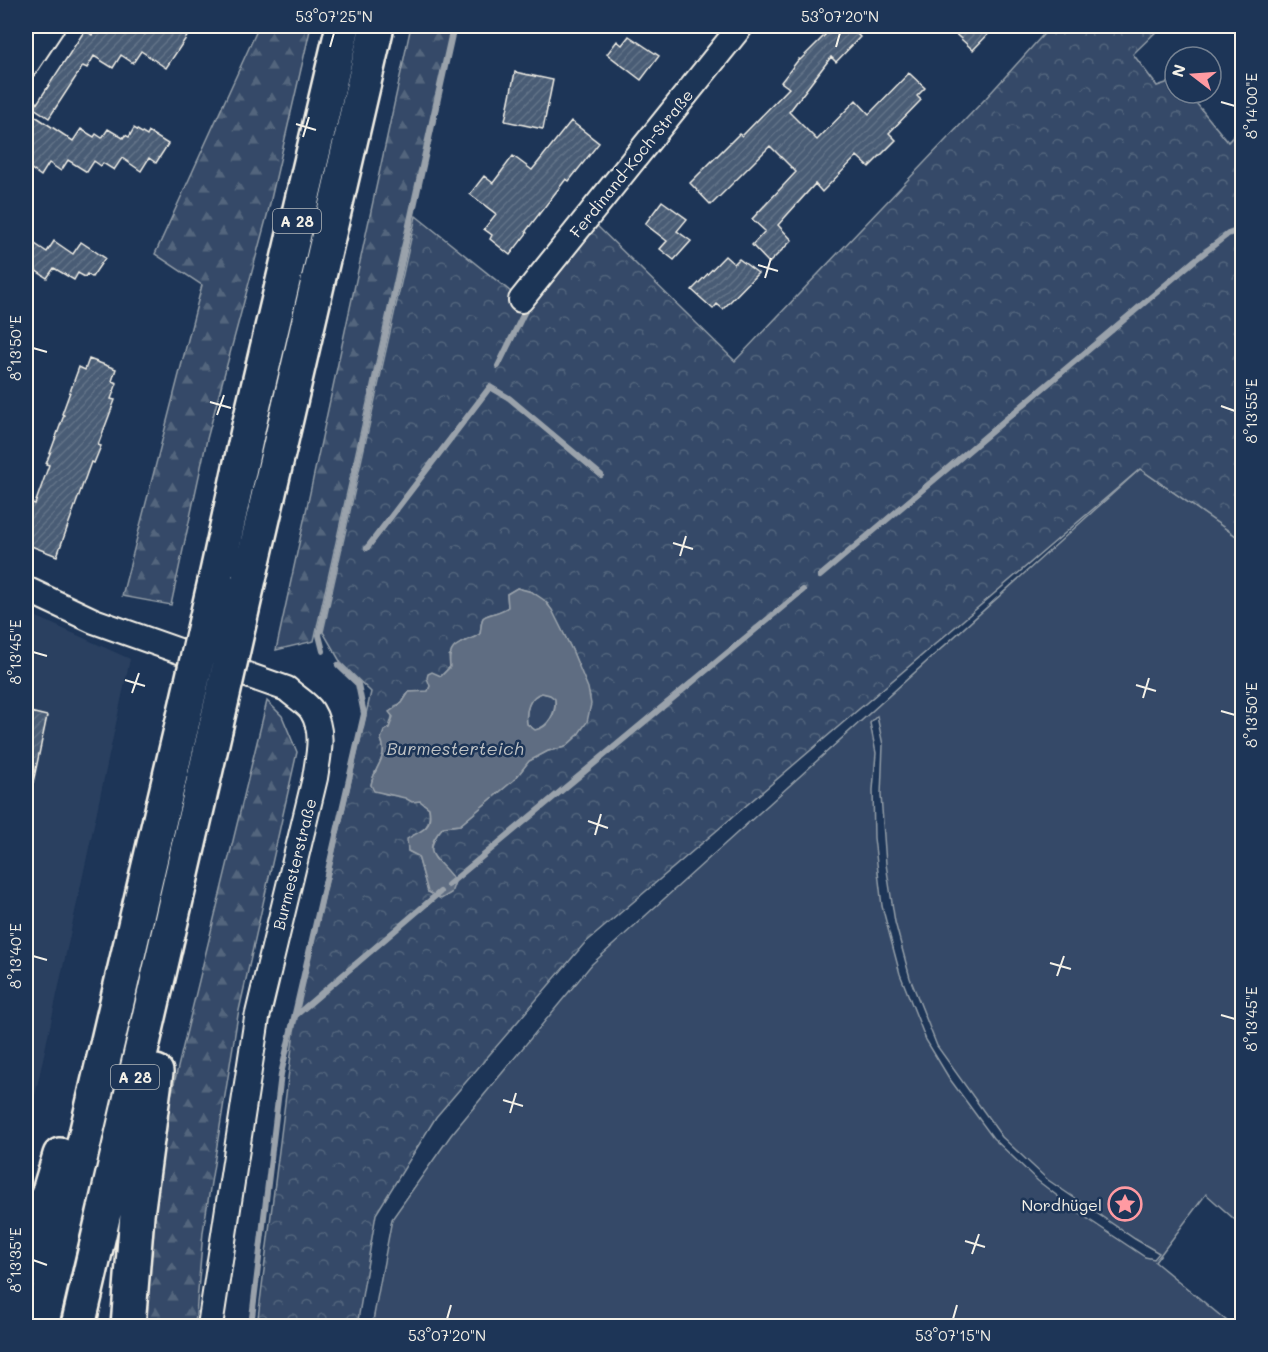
<svg xmlns="http://www.w3.org/2000/svg" width="1268" height="1352" font-family="Mali,sans-serif">
<style>
.built{fill:#2a4060}
.grass{fill:#354a67;stroke:#949ea8;stroke-width:1.5;fill-rule:evenodd}
.forest{fill:url(#forest-firs);stroke:#949ea8;stroke-width:1.5}
.park{fill:url(#park-crowns);stroke:#949ea8;stroke-width:1.5;fill-rule:evenodd}
.water{fill:#5e6d82;stroke:#9aa2ab;stroke-width:1.5;fill-rule:evenodd}
.lines{fill:none;stroke-linecap:round;stroke-linejoin:round}
.stream{stroke:#9aa2ab;stroke-width:6}
.building{fill:url(#building-hatch);stroke:#f4f1e8;stroke-width:1.5}
.street-casing{stroke:#f4f1e8;stroke-width:28}
.highway-casing{stroke:#f4f1e8;stroke-width:38}
.street{stroke:#1d3557;stroke-width:24}
.highway{stroke:#1d3557;stroke-width:33}
.highway-bridge-casing{stroke:#f4f1e8;stroke-width:38;stroke-linecap:butt}
.highway-bridge{stroke:#1d3557;stroke-width:33}
.ticks{fill:none;stroke:#f4f1e8;stroke-width:2}
.labels{text-anchor:middle;dominant-baseline:central;stroke-width:5;stroke-linejoin:round;paint-order:stroke}
.shield{fill:#1d3557;stroke:#b4b9bc;stroke-width:1.5}
.shield-label{font-size:15px;font-weight:bold;fill:#f4f1e8}
.street-label{font-size:16px;fill:#f4f1e8;stroke:#1d3557}
.poi-label{font-size:16px;fill:#f4f1e8;stroke:#1d3557;text-anchor:end}
.water-label{font-size:18px;font-style:italic;fill:#c0c3c4;stroke:#1d3557}
.neatline{fill:none;stroke:#f4f1e8;stroke-width:2}
.ticks-label{font-size:15px;text-anchor:middle;fill:#f4f1e8}
</style>
<defs>
<pattern id="forest-firs" width="22" height="20" patternUnits="userSpaceOnUse" patternTransform="scale(1.5)"><rect width="22" height="20" fill="#354a67"/><path d="M5 1l3.5 6h-7zM16 11l3.5 6h-7z" fill="#53657d"/></pattern>
<pattern id="park-crowns" width="20" height="18" patternUnits="userSpaceOnUse" patternTransform="scale(1.5)"><rect width="20" height="18" fill="#354a67"/><path d="M2 6a3 3 0 1 1 6 0M12 15a3 3 0 1 1 6 0" fill="none" stroke="#53657d"/></pattern>
<pattern id="building-hatch" width="6" height="6" patternUnits="userSpaceOnUse" patternTransform="scale(1.5)"><rect width="6" height="6" fill="#485b74"/><path d="M-1 1l2-2M0 6l6-6M5 7l2-2" fill="none" stroke="#637388"/></pattern>
</defs>
<rect width="100%" height="100%" fill="#1d3557"/>
<filter id="ink" filterUnits="userSpaceOnUse"><feTurbulence type="fractalNoise" baseFrequency=".0167" numOctaves="2"/><feDisplacementMap in="SourceGraphic" scale="12" xChannelSelector="R" yChannelSelector="G"/><feConvolveMatrix kernelMatrix="1 2 1 2 8 2 1 2 1" color-interpolation-filters="sRGB"/></filter>
<g filter="url(#ink)">
<path class="built" d="M26,612L130,659L26,1137Z"/>
<path class="grass" d="M1140,469L1242,540V1226L1206,1194L1155,1262L1233,1326H372L392,1219L451,1135L592,964ZM877,716L883,745L881,795L886,864L895,922L910,978L937,1046L1002,1137L1048,1180L1135,1239L1159,1253L1154,1259L1145,1257L1082,1215L1038,1181L993,1138L949,1078L926,1040L900,974L882,906L874,838L873,790L876,753L870,723Z
M542,693L550,695L555,699C556,712 549,727 535,730L527,724C525,711 529,696 542,693Z"/>
<path class="forest" d="M259,26H311L268,212L207,439L171,605L122,596L202,285L155,254Z
M411,26H451L314,641L276,650Z
M267,701L282,716L297,752L238,1015L203,1232L195,1326H145L161,1137Z"/>
<path class="park" d="M1051,26H1162L1133,54L1157,86L1175,80V93H1188L1228,142L1242,127V540L1140,469L584,944L436,1117L376,1214L357,1326H257L294,1031L371,692L341,663L323,632L416,216L521,300L588,217L735,361L986,98ZM517,588L532,592L548,604L572,650L590,696L584,725L577,736L565,747L548,751L529,761L515,779L460,825L443,827C423,850 432,858 451,876L428,892L418,856L408,851L412,836C427,831 431,822 429,808L420,801C411,802 408,797 400,796C387,795 381,794 371,785C374,767 389,758 381,739L389,728L395,706L402,703L408,692H428L430,686V682L436,675L441,676L450,667L449,656L462,642L471,640L480,634C481,630 481,621 483,618C486,614 501,613 508,607L507,594Z"/>
<path class="water" d="M517,588L532,592L544,600L552,610L572,650L588,688L591,704L587,722L577,736L565,747L548,751L529,761L515,779L460,825L443,827C416,857 443,859 455,882L451,893L441,899L428,892L418,856L408,851L407,839C422,829 433,830 429,808L420,801L412,802L405,798L374,791L371,785C374,767 389,757 381,739L384,731L389,728L393,717L389,712L402,703L409,692L428,691L430,686L427,678L428,674L432,672L441,676L450,667C447,641 463,645 480,634C481,630 481,621 483,618C486,614 501,613 508,607L507,594ZM542,693L550,695L555,699C557,712 549,728 535,730L527,724C525,711 529,696 542,693Z"/>
<g class="lines">
<path class="stream" d="M498,366L525,311
M367,548L490,387L509,398L601,475
M820,576L1195,260L1228,234L1242,229
M323,651L319,635L454,26
M448,885L803,590
M295,1016L440,892
M251,1326L281,1074L364,714L358,684L338,665"/>
</g>
<path class="building" d="M98,26H133L145,34L150,26H160L169,31L173,26H194L166,68L141,51L133,63L121,55L113,68L94,56L87,68L83,66L49,118L34,108L85,30L92,35Z
M831,26H849L860,37L836,62L831,57L789,112L817,140L856,100L869,114L909,73L925,88L917,96L921,100L889,133L896,140L869,167L857,156L822,192L815,184L778,225L792,240L769,263L752,245L765,231L752,219L796,172L770,146L711,205L690,183L739,134L742,136L789,88L781,82L799,59L800,60L825,35L823,33Z
M947,26H996L973,50Z
M629,36L659,56L641,80L607,54L617,41L622,45Z
M515,72L553,80L543,129L505,121Z
M35,116L73,141L81,129L94,137L96,134L102,138L108,129L123,138L125,135L129,137L134,128L147,136L149,132L168,144L156,163L149,158L141,171L122,158L114,170L103,163L101,166L94,161L87,172L68,160L61,171L49,163L41,176L26,165V132Z
M571,121L599,143L569,181L566,179L526,231L527,233L510,255L490,239L492,235L484,229L496,214L470,194L484,176L493,183L513,156L532,170Z
M662,201L687,219L677,231L691,241L674,260L660,249L667,241L645,224Z
M26,238L47,252L54,241L73,254L81,242L105,258L92,277L87,274L85,277L78,273L74,280L54,268L47,278L26,264Z
M725,256L734,264L739,259L758,273L723,309L717,304L713,309L692,290Z
M89,359L116,369L112,381L117,383L111,399L115,400L98,445L101,446L94,463L91,462L57,556L26,544V501L35,504L49,465L46,464L64,415L62,414L79,367L85,370Z
M26,711L47,716L33,783L26,782Z"/>
<g class="lines">
<g class="street-casing">
<path id="street" d="M26,65L52,26
M521,300L741,26
M26,589L94,621L287,689C294,696 307,703 312,711C325,732 318,757 315,778L257,1018L210,1326"/>
</g>
<g class="highway-casing">
<path id="highway" d="M216,577L251,417L343,26
M249,579L377,26
M26,1268L60,1155
M41,1326L182,725
M78,1326L215,730
M128,1326L137,1215L156,1072"/>
</g>
<use href="#street" class="street"/>
<use href="#highway" class="highway"/>
<g class="highway-bridge-casing">
<path id="highway-bridge" d="M182,725L216,577
M215,730L249,579"/>
</g>
<use href="#highway-bridge" class="highway-bridge"/>
</g>
</g>
<path class="ticks" d="M330,47L334,33M836,47L840,33M1221,102L1235,106M296,124L316,130M303,137L309,117M758,265L778,271M765,278L771,258M33,348L47,352M210,402L231,408M1221,406L1235,411M217,415L224,395M673,543L693,549M680,556L686,536M33,652L47,656M125,680L145,686M1136,685L1156,691M132,693L139,673M1143,698L1149,678M1221,711L1235,715M588,821L608,828M595,835L601,814M33,956L47,960M1050,963L1071,969M1057,976L1064,956M1221,1015L1235,1019M503,1100L523,1106M510,1113L516,1093M965,1241L985,1247M972,1254L979,1234M33,1260L47,1265M447,1319L451,1305M953,1319L957,1305"/>
<defs>
<g id="sight-ring" transform="scale(1.725)"><circle r="9.5" fill="#1d3557" stroke="#ff9aa2" stroke-width="1.5"/><path d="M0-6L1.8-2.2L6-1.7L2.9 1.2L3.7 5.4L0 3.3L-3.7 5.4L-2.9 1.2L-6-1.7L-1.8-2.2Z" fill="#ff9aa2"/></g>
</defs>
<g fill-rule="evenodd">
<use href="#sight-ring" x="1125" y="1204"/>
</g>
<g class="labels">
<g class="shield">
<rect x="273" y="209" width="48" height="24" rx="4.5"/>
<rect x="111" y="1065" width="48" height="24" rx="4.5"/>
</g>
<g class="shield-label">
<text x="297" y="221">A 28</text>
<text x="135" y="1077">A 28</text>
</g>
<g class="street-label">
<text transform="translate(631 163) rotate(-51)">Ferdinand-Koch-Straße</text>
<text transform="translate(294 864) rotate(-76)">Burmesterstraße</text>
</g>
<g class="poi-label">
<text x="1102" y="1204">Nordhügel</text>
</g>
<g class="water-label">
<text x="455" y="748">Burmesterteich</text>
</g>
</g>
<rect width="1268" height="1352" fill="none" stroke="#1d3557" stroke-width="66"/>
<g transform="translate(1193 75) rotate(287)"><circle r="28" fill="#1d3557" stroke="#738091" stroke-width="1.5"/>
<path d="M0-4.5L10 22L0 15L-10 22Z" fill="#ff9aa2"/>
<text y="-9" font-size="16" font-weight="bold" text-anchor="middle" fill="#f4f1e8">N</text>
</g>
<rect x="33" y="33" width="1202" height="1286" class="neatline"/>
<g class="ticks-label">
<text x="334" y="22">53°07'25"N</text>
<text x="840" y="22">53°07'20"N</text>
<text transform="translate(1252 106) rotate(-90)" y="5">8°14'00"E</text>
<text transform="translate(16 348) rotate(-90)" y="5">8°13'50"E</text>
<text transform="translate(1252 411) rotate(-90)" y="5">8°13'55"E</text>
<text transform="translate(16 652) rotate(-90)" y="5">8°13'45"E</text>
<text transform="translate(1252 715) rotate(-90)" y="5">8°13'50"E</text>
<text transform="translate(16 956) rotate(-90)" y="5">8°13'40"E</text>
<text transform="translate(1252 1019) rotate(-90)" y="5">8°13'45"E</text>
<text transform="translate(16 1260) rotate(-90)" y="5">8°13'35"E</text>
<text x="447" y="1341">53°07'20"N</text>
<text x="953" y="1341">53°07'15"N</text>
</g>
</svg>
